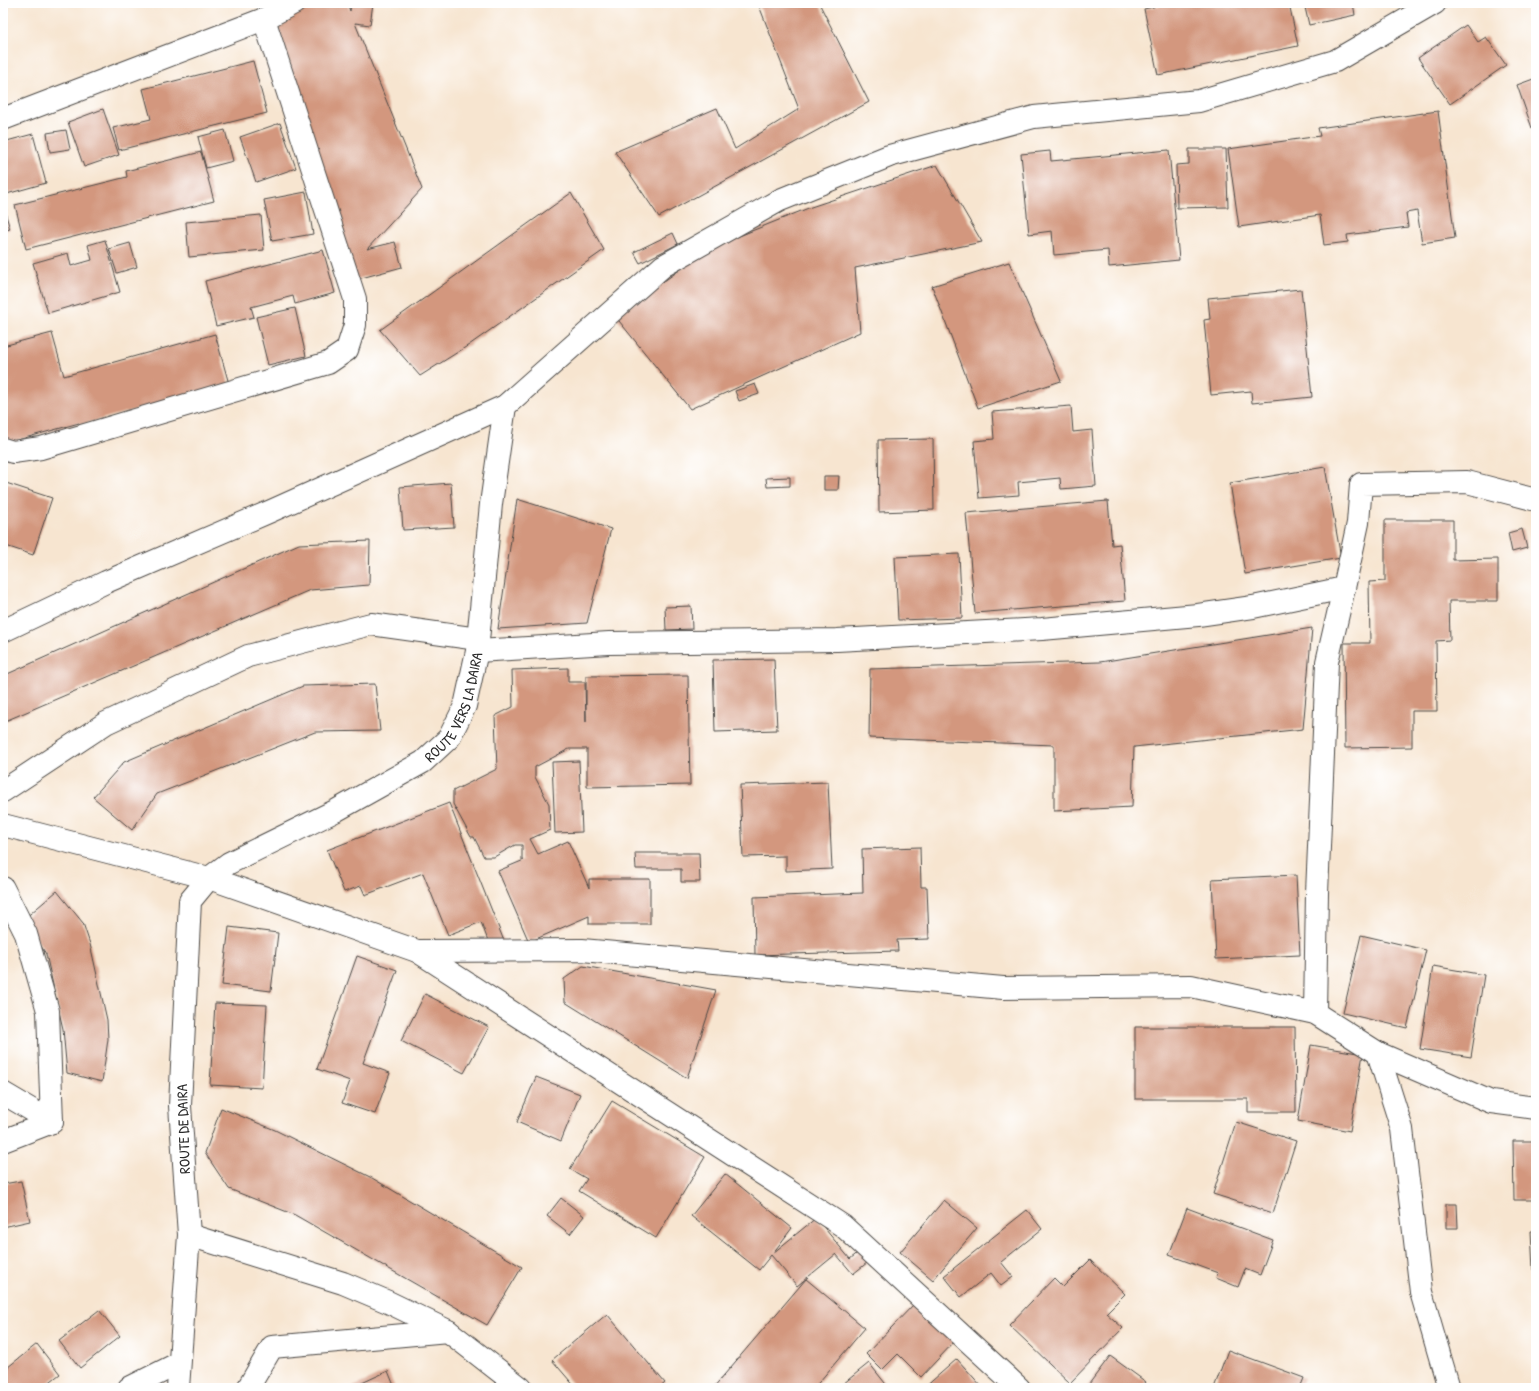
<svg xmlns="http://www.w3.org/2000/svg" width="1539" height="1391" font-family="'Patrick Hand',sans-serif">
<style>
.building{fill:#d3977e}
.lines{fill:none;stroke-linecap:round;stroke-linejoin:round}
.minor-casing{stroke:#4a4744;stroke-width:24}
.minor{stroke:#fff;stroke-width:22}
.labels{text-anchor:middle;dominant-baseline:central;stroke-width:3;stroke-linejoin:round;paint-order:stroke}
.street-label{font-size:15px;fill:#2b2b2b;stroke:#fff}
</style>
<rect width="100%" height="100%" fill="#fff"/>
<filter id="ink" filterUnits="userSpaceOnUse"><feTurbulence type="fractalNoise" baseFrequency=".025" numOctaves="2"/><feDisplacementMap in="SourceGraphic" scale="8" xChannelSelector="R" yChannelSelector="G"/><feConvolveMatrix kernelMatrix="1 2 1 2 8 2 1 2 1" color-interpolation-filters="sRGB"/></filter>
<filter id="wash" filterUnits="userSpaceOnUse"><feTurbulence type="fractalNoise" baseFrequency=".012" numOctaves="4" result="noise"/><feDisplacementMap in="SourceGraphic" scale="16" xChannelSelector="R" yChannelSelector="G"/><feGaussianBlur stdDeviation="0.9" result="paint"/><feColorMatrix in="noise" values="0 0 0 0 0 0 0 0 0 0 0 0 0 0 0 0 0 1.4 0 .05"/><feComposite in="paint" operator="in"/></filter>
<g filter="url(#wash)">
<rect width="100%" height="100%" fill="#f7e5d0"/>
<g id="blocks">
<path class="building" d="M311,3H347L350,11L351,3H373L370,25L355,23L422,189L367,249L395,242L402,267L354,280L275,16Z
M758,3H819L869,102L659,217L615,152L717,108L735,149L799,109Z
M1171,3H1289L1298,46L1158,75L1144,9Z
M1304,3H1353L1355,15L1309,25Z
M1466,25L1478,42L1486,37L1506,65L1450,104L1418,58Z
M253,61L267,113L119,150L113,128L151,119L143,89Z
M1536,78V126L1532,128L1517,85Z
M103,109L119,155L84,167L68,122Z
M1438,111L1455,238L1422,243L1417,211L1406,213L1408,227L1347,235L1348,242L1324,245L1320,215L1239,227L1228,149L1320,136L1318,128Z
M280,123L296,168L256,182L240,137Z
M66,130L70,149L50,152L47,133Z
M225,130L233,161L206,168L198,137Z
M33,134L46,183L3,195V142Z
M1189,149H1226L1228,207L1177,208L1176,165L1189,164Z
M1169,150L1179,260L1109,267L1108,250L1054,255L1052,231L1029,234L1021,154L1050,151L1051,161Z
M201,152L214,201L26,249L15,205L127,177L126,171Z
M937,165L982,242L855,268L860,332L690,409L615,316L712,247L811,207Z
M306,192L313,234L272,241L264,200Z
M571,193L604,250L469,345L420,376L380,330Z
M3,212H5L10,229L3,231Z
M261,215L264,250L189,257L186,222Z
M673,233L678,244L640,263L634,252Z
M105,240L120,292L48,313L33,263L68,253L71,266L92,260L88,245Z
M130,243L137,267L117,273L109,249Z
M323,250L335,293L295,304L293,296L251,307L254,317L216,326L205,281Z
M1009,262L1061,381L978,408L932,286Z
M1301,289L1312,397L1252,403L1251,391L1211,395L1204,320L1210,319L1208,298Z
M295,308L306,356L268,365L256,317Z
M52,333L64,376L215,334L229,384L80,425L79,423L3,444V346Z
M755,384L759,394L739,401L735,391Z
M1071,406L1073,432L1092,430L1096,486L1061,489L1060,478L1018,482L1019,495L979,498L974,441L994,439L992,412Z
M933,439L934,510L879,512L878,440Z
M1325,467L1341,558L1245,574L1230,483Z
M824,476H839L838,490H824Z
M790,477V486L767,487L766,478Z
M3,482L52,498L33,555L3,545Z
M451,483L454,527L403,530L400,487Z
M517,499L611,529L587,623L498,629Z
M1108,501L1112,545L1120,544L1125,601L975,613L966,513Z
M1385,520H1453V560L1498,559V601H1449L1450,640L1436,641L1437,711H1412V747L1345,748L1344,643H1370L1369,582L1385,581Z
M1522,529L1527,548L1512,552L1508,533Z
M370,541L369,585L310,590L3,722V676L299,544Z
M959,554L962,618L898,620L895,557Z
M691,606L692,629L666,630L665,607Z
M1312,628L1303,729L1134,747L1132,807L1054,811V745L869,738L870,669L1100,662Z
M774,659L777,730L715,732L713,660Z
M568,668V682H585L586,722V676L688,675L690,785L587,787V749H569L535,767V777L549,804L550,830L530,839L538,854L568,841L589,888V879H650V924H589V916L529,942L498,871L524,860H522V845H515L494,857H484L474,837H471L453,804V791L497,769L495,716L513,707L512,670Z
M375,684L380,731L315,732L157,794L132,830L93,797L124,762L303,686Z
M579,761L582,832L555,833L552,762Z
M828,782L832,869L786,871V856L743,857L740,785Z
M449,803L504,941L490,946L481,922L448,935L423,873L365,895L361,886L344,892L327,850Z
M920,847L921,887H927L929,939L897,940L898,951L755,955L754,897L863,893L862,849Z
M635,853H699L700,882H681V869H636Z
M1296,875L1300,955L1216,959L1212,879Z
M57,891L83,923L90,944L107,1020L108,1039L102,1082L67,1073L63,1029L46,954L24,919Z
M229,927L278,933L271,991L222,985Z
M1361,935L1426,950L1407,1028L1343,1013Z
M357,956L397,970L363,1063L390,1073L375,1114L342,1103L350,1081L317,1069Z
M583,966L716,990L687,1078L565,1002L564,979Z
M1433,966L1484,975L1471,1057L1420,1049Z
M425,994L489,1027L464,1073L401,1041Z
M215,1003L267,1005L262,1088L210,1085Z
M1135,1027H1295L1296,1112H1248V1099H1135Z
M1311,1045L1363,1054L1350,1131L1298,1121Z
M536,1077L580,1094L561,1141L517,1122Z
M612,1101L705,1157L656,1238L579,1191L587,1179L570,1169Z
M221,1108L275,1130L372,1178L522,1267L487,1325L295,1215L229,1189L205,1153Z
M1236,1122L1296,1141L1273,1213L1213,1194Z
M1513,1141H1536V1200H1514Z
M725,1174L792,1228L773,1253L816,1218L850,1259L865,1247L873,1258L853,1274L836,1254L797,1286L771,1255L759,1270L691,1216Z
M21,1181L30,1221L3,1227V1184Z
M561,1198L584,1216L570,1234L547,1216Z
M944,1200L977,1228L933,1280L900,1252Z
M1446,1204H1457L1458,1228H1446Z
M1187,1208L1273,1240L1260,1275L1245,1269L1238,1287L1216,1278L1218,1273L1169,1255Z
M1027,1210L1042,1229L1001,1262L1013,1277L1001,1286L991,1273L961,1297L944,1276Z
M1531,1231H1536V1270H1533Z
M1090,1260L1125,1294L1106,1313L1123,1328L1070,1383L1009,1325L1054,1278L1063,1287Z
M806,1279L865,1328L814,1388H713Z
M915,1303L955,1341L921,1377L898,1354L882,1370L866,1354Z
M99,1310L120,1336L80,1368L59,1341Z
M607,1314L665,1383L659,1388H576L552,1360Z
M37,1344L60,1374L42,1388H3V1371Z
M1228,1350L1304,1378L1300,1388H1214Z
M1110,1356L1146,1382L1142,1388H1086Z
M957,1359L983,1388H924Z
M869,1363L889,1388H838Z
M388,1371L395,1388H351Z"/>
</g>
</g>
<g filter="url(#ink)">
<use href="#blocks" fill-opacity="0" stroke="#4a4744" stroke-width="1"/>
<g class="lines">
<g class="minor-casing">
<g id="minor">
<path d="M3,119L264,19L294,3"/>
<path d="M3,449L13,452L41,448L328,363L347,350L355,325V299L264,19"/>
<path d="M3,631L106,582L271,511L505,406L663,266L780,200L889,156L1034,117L1199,101L1335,61L1435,3"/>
<path d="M477,651L609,643L837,640L1042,629L1198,615L1253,607L1344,588L1358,523L1361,484L1467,482L1536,500"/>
<path d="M3,791L106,723L248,656L371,624L478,639"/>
<path d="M3,825L209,878L417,951L843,1226L1019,1388"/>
<path d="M3,888L26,934L48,1011L52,1122L3,1093"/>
<path d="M417,951L582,950L1003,988L1191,986L1315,1013L1378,1053L1491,1102L1536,1108"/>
<path d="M1315,1013L1317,893L1327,662L1344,588"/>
<path d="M1378,1053L1402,1129L1421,1292L1449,1388"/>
<path d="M3,1141L52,1122"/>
<path d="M189,1235L343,1283L388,1302L448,1331L521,1388"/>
<path d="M129,1388L179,1363"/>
<path id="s1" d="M178,1388L189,1235L180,1106L190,901L209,878L229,863L337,810L423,762L449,738L465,706L477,651L491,504L505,406"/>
<path d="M248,1388L272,1347L448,1331"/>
</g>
</g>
<use href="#minor" class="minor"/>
</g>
</g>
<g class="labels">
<g class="street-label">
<text stroke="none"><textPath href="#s1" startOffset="827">ROUTE VERS LA DAIRA</textPath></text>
<text transform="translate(183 1129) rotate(-92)">ROUTE DE DAIRA</text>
</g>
</g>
<rect width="1539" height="1391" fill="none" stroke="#fff" stroke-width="16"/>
</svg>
